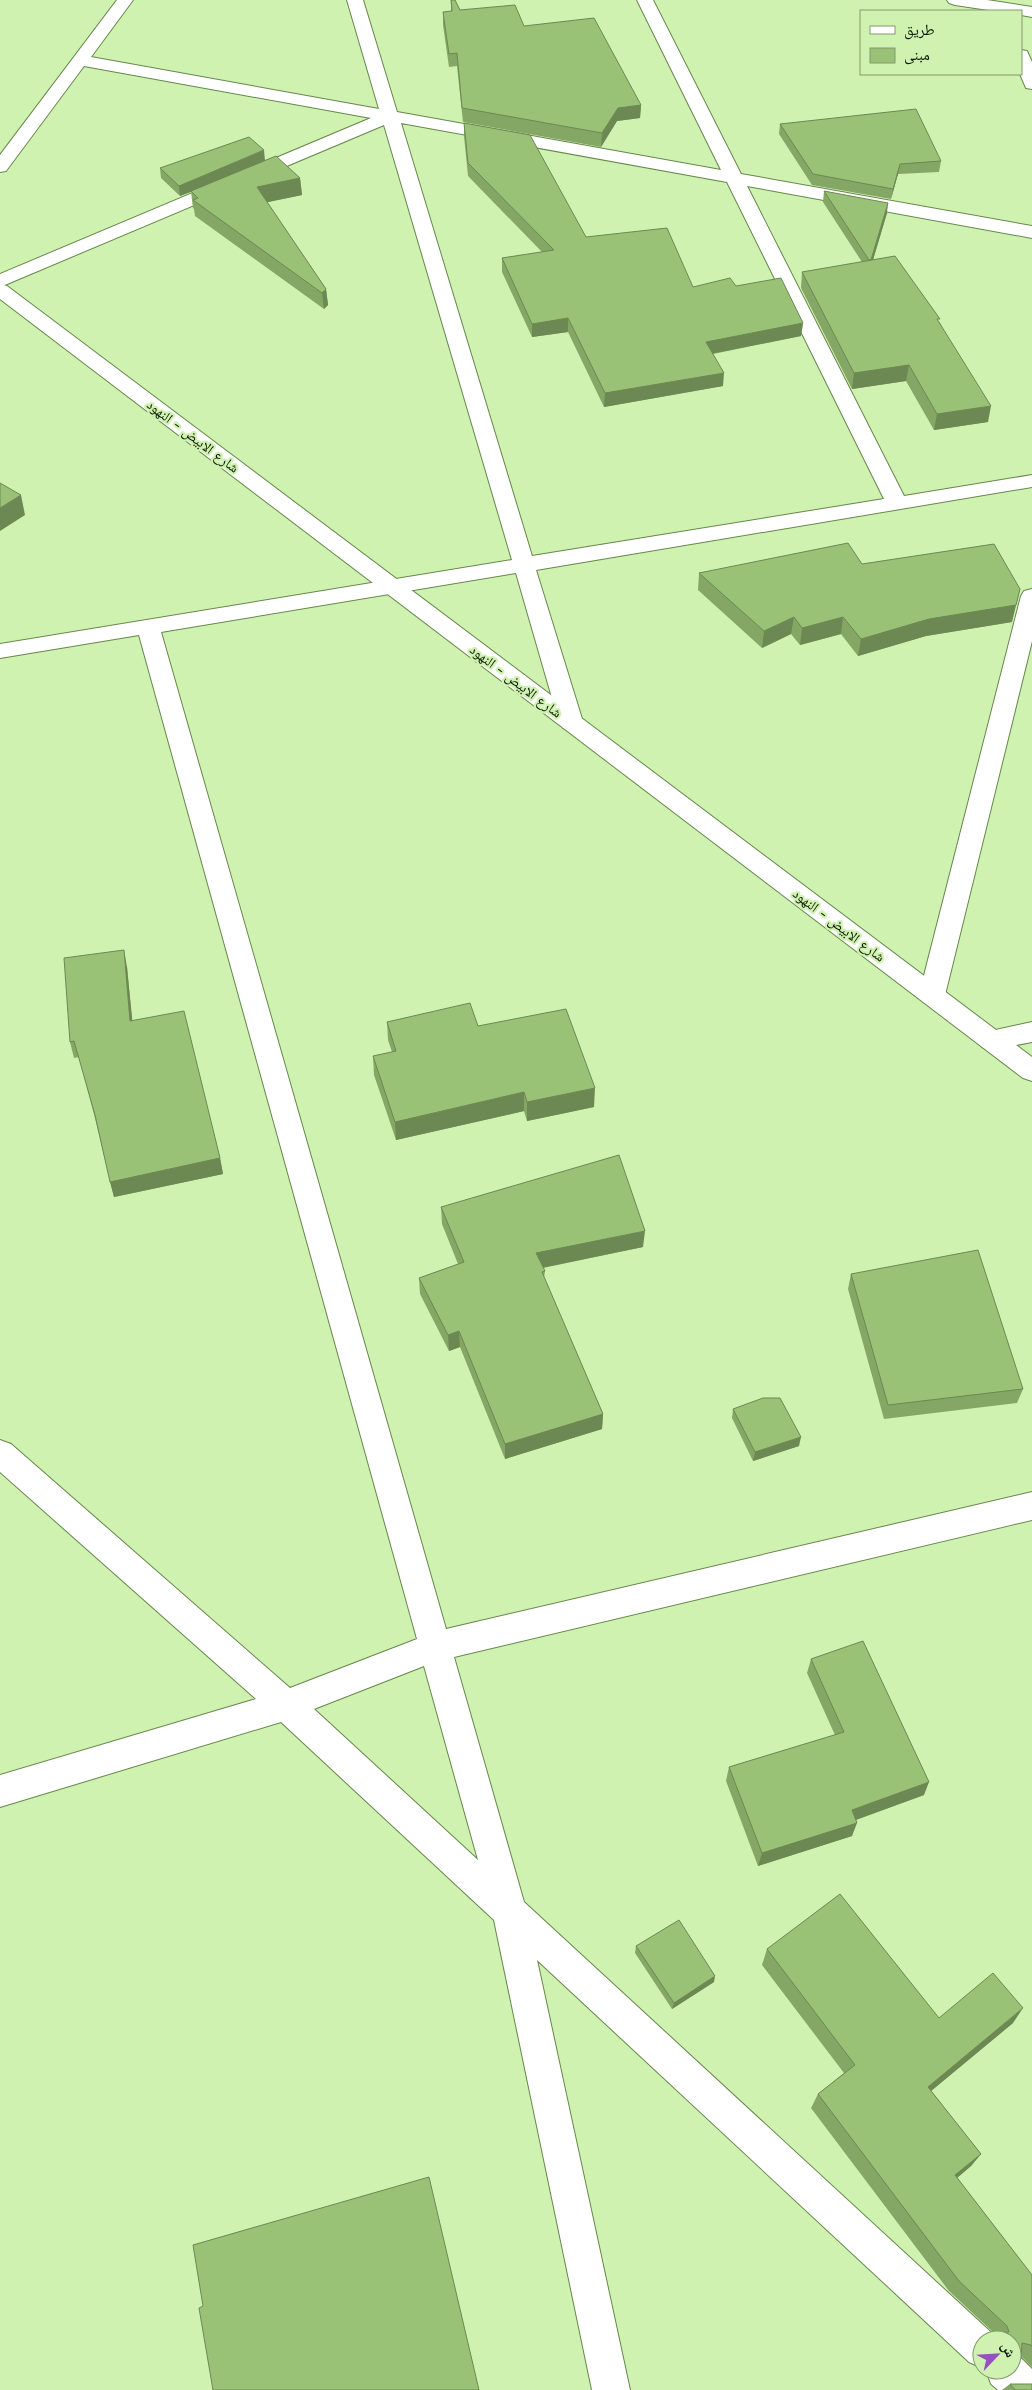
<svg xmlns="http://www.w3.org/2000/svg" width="1032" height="2390" font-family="'Work Sans','Noto Naskh Arabic',sans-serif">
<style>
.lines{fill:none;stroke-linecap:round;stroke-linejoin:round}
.street-casing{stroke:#67874b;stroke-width:2}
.highway-casing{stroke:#67874b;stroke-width:2}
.street{fill:#fff;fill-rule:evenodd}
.highway{fill:#fff;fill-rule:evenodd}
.wall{fill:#84a765}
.shaded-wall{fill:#6c8853}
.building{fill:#9ac276;stroke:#6c8853}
.labels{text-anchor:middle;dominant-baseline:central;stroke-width:4.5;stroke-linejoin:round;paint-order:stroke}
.street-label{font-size:14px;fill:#0c1702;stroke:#cff2b1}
</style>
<rect width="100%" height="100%" fill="#cff2b1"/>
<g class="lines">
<g class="street-casing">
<path id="street" d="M117,0H133L91,57L379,109L347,0H363L397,112L721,170L637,0H653L741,174L1032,226V238L747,186L904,496L1032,475V487L536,570L583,722L579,728L571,730L563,728L559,722L516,573L161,632L446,1629L1032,1492V1520L454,1657L524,1902L995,2336L997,2340H982V2368L969,2362L537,1960L630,2390H592L494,1920L281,1722L0,1807V1775L256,1699L0,1472V1440L11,1444L290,1688L417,1639L139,635L0,658V644L512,560L384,125L0,287V274L371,118L84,66L6,171L0,172V155ZM401,123L727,182L884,499L532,556ZM424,1666L478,1860L314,1709Z
M947,0H987L1032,7V17L1021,15V11H995L955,5L949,3Z
M1021,50L1027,51L1032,62V89L1026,88L1020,74Z
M1032,589V641L945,995L941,1002L932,1005L923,1002L919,995L1021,596L1024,591Z
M1032,1022V1042L991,1050L982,1047L978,1040L982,1033Z
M1012,2354L1019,2356L1032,2369V2390H998L991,2384L986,2370H1012Z"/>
</g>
<g class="highway-casing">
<path id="highway" d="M0,284L7,286L1032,1057V1081L1023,1078L0,299Z"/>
</g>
<use href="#street" class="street"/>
<use href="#highway" class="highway"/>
</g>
<path class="wall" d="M451,0H455L460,10L524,26L641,105L640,118L617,121L601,147L463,122L457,66L449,67L443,25V12L451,11Z
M464,123L586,237L693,287L736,286L803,323L801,336L713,354L723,386L604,407L568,332L532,337L502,272V258L542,252L468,176L464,136Z
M780,124L941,161L939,172L898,174L891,199L812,185L779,134Z
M265,160L300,178L302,195L267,202L326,289L328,305L324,309L195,216L194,209L193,208L191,192L180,196L161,178L160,168Z
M824,191L887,213L873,260L940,323L988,422L934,430L906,381L852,389L801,288L802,272L862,262L823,202Z
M862,564L1012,622L926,636L858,656L841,634L800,645L791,634L762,648L698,590L699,573Z
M127,967L132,1021L220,1158L223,1174L114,1197L96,1122L79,1057L74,1058L70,1042Z
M387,1022L478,1026L594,1107L527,1121L524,1111L396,1140L374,1075L373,1056L392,1052L388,1040Z
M441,1207L643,1247L543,1268L545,1271L544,1278L603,1414L602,1429L505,1459L460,1347L449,1351L420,1294L419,1278L458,1264L442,1224Z
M851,1274L1023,1389L1017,1403L884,1419L848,1289Z
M733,1409L799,1446L753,1461L732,1418Z
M811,1659L924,1795L856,1820L852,1836L758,1866L726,1781L729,1767L835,1735L807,1673Z
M636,1946L714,1982L672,2009L635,1953Z
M767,1949L939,2018L1013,2023L931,2091L981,2154L971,2166L957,2178L1032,2275V2367L1021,2356V2359L1012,2367V2340H986L994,2333L949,2291L811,2108L818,2094L844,2073L762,1965Z
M1010,2384L1032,2390H1002Z"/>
<path class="shaded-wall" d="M641,105L640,118L617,121L601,147L602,133L618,108Z
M264,150L265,161L180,196L179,186Z
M900,164L898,174L891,199L893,189Z
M300,178L302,195L259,204L257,187Z
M888,203L887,213L869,273L870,263Z
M326,289L328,305L324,309L322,293Z
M568,318V332L532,337V324Z
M803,323L801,336L705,355L706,342Z
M909,365L906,381L852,389L854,373Z
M724,373L723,386L604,407L605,393Z
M991,406L988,422L934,430L937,414Z
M21,495L25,515L0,531V508Z
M1020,589L1012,622L926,636L858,656L861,639Z
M794,617L791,634L762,648L764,631Z
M843,617L841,634L800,645L802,628Z
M124,950L127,967L134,1037L130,1021Z
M595,1088L594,1107L527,1121V1102Z
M524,1092V1111L396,1140L395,1122Z
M220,1158L223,1174L114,1197L110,1182Z
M645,1231L643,1247L536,1269V1253Z
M459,1331L460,1347L449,1351L448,1335Z
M603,1414L602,1429L505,1459V1444Z
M801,1437L799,1446L753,1461L755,1452Z
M929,1782L924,1795L847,1823L852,1810Z
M857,1823L852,1836L758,1866L762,1853Z
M715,1976L714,1982L672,2009L674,2003Z
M1023,2008L1013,2023L919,2101L928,2087Z
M981,2154L971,2166L946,2187L955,2175Z"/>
<path class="building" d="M451,0H455L460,10L515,5L524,26L594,18L641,105L618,108L602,133L462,108L457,53L449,54L443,12L452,11Z
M916,109L941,161L900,164L893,189L813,174L780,124Z
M464,123L530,135L586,237L667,228L693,287L730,278L736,286L781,278L803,323L706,342L724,373L605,393L568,318L532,324L502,258L554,250L468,163Z
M249,137L264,150L179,186L160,168Z
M276,156L300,178L257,187L326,289L322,293L193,200L198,198L191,191Z
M824,191L888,203L871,260H869Z
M895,256L940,319H937L991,406L937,414L909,365L854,373L802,272Z
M0,483L21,495L0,508Z
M848,543L862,564L994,544L1020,589L1016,605L929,619L861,639L843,617L802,628L794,617L764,631L699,573Z
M124,950L130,1021L184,1011L220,1158L110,1182L95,1115L74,1041L70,1042L64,958Z
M470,1003L478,1026L566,1009L595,1088L527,1102L524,1092L395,1122L373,1056L396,1051L387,1022Z
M619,1155L645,1231L536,1253L545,1271L542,1272L603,1414L505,1444L459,1331L448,1335L419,1278L464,1262L441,1207Z
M978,1250L1023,1389L888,1405L851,1274Z
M763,1398H780L801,1437L755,1452L733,1409Z
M863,1641L929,1782L852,1810L857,1823L762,1853L729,1767L844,1732L811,1659Z
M840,1894L939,2018L993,1973L1023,2008L928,2087L981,2154L955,2175L1032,2275V2347L1031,2345L1022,2343L1021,2359H1012V2340H994V2333L1009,2332L1007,2326L959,2281L818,2094L855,2065L767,1949Z
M679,1920L715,1976L674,2003L636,1946Z
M429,2177L479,2390H213L199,2308L203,2306L193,2245Z
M1010,2384H1032V2390H1015Z"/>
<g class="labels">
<g class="street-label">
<text transform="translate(193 436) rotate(37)">شارع الابيض - النهود</text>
<text transform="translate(516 681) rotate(37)">شارع الابيض - النهود</text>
<text transform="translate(839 925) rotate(37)">شارع الابيض - النهود</text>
</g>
</g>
<rect x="860" y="10" width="162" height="65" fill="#cff2b1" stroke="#819a6b"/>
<rect x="870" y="26" width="25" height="8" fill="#ffffff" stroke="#819a6b"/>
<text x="904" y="35" font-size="15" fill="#0c1702">طريق</text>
<rect x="870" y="48" width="25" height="15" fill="#9ac276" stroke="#819a6b"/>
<text x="904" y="60" font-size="15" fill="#0c1702">مبنى</text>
<g transform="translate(997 2355) rotate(65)"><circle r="24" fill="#cff2b1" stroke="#819a6b"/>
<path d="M0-4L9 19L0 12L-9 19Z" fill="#984fc1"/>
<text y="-8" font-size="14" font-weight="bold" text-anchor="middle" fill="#0c1702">ش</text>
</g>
</svg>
